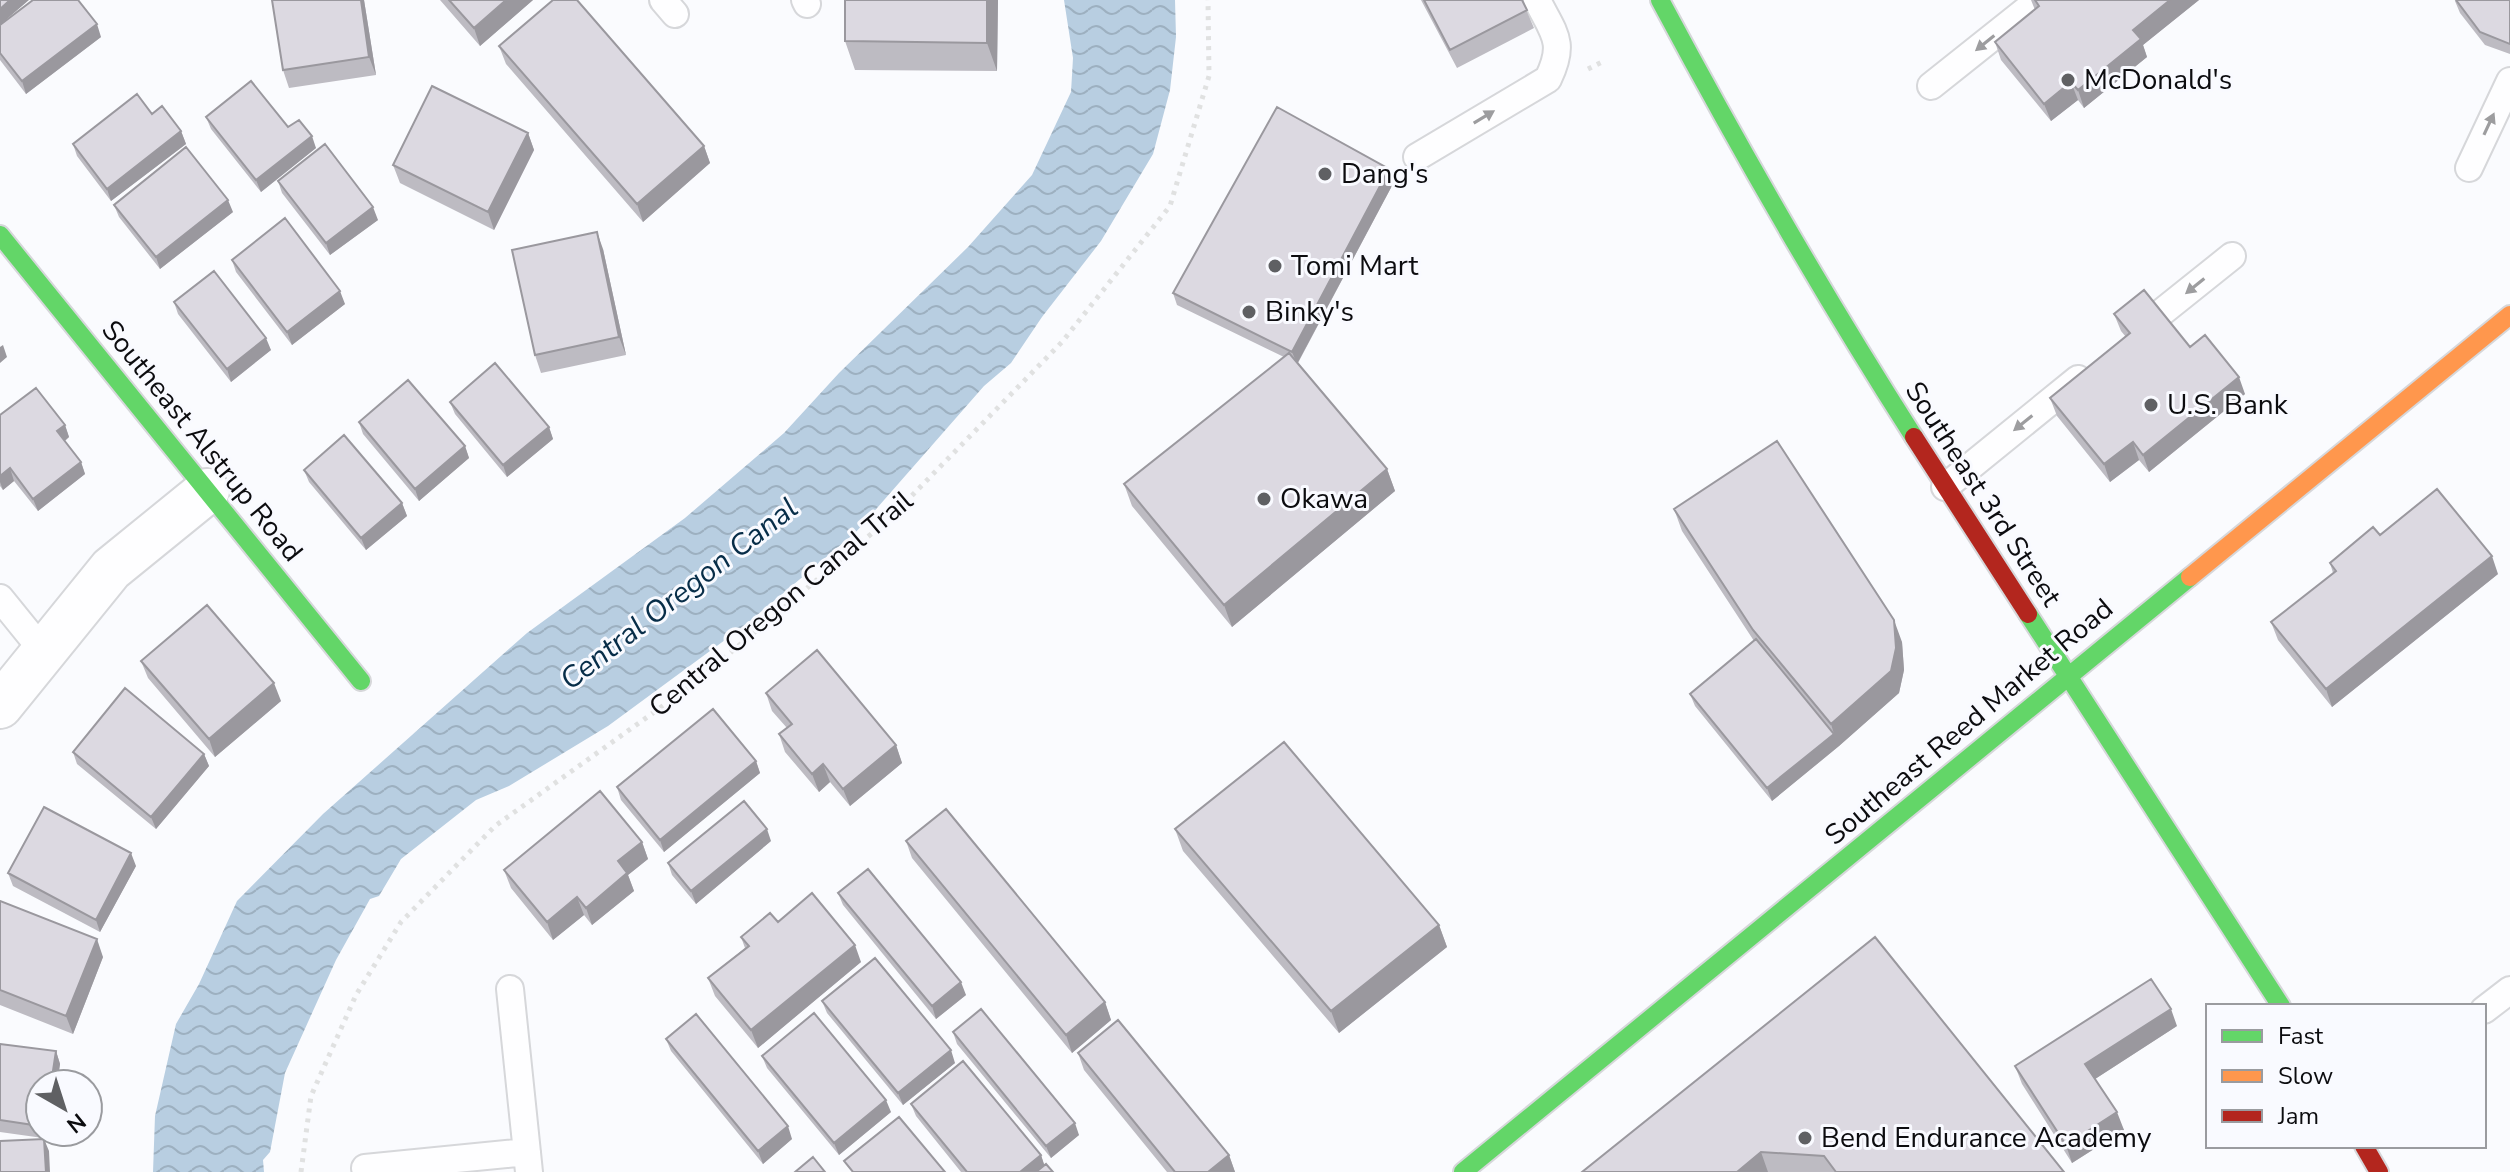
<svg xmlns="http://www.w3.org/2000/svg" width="2510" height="1172" font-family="'Nunito Sans',sans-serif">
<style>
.water{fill:url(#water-waves)}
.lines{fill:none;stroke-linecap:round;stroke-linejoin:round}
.lane-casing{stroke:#d6d7da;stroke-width:30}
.street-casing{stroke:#d6d7da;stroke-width:48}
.fast-casing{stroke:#d6d7da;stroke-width:22}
.slow-casing{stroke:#d6d7da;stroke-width:22}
.jam-casing{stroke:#d6d7da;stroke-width:22}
.path{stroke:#e0e1e1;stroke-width:5;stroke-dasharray:4 6;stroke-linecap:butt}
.lane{stroke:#fefeff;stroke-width:26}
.street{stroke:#fefeff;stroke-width:44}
.fast{stroke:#63d668;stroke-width:18}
.slow{stroke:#ff974d;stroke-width:18}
.jam{stroke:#b3261e;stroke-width:18}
.wall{fill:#bdbbc2}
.shaded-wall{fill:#9a989e}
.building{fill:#dcd9e1;stroke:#9a989e;stroke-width:2}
.oneway{fill:#9d9d9f}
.poi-dot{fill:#5f6063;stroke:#f9faff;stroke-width:3}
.labels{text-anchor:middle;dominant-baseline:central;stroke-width:6;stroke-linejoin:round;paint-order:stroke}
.poi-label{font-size:28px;fill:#0c0c0f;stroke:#f9faff;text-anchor:start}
.street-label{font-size:28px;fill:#0c0c0f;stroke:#f9faff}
.water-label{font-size:30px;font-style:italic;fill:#072d48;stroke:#f9faff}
</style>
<defs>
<pattern id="water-waves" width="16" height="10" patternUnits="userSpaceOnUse" patternTransform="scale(2)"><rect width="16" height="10" fill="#b8cee1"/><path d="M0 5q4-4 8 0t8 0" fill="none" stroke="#9db0c0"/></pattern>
</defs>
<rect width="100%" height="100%" fill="#fafbfe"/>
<path class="water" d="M1064,0H1175L1176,37L1170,90L1153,154L1101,241L1042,317L1011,363L984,386L856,532L744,626L608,726L509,786L476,800L401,859L379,896L370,899L336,960L285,1073L270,1152L263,1160L264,1172H153L155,1116L176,1024L199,984L237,901L323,814L527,633L685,518L784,433L839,373L968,247L1032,175L1071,92L1073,58Z"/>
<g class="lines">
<g class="lane-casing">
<path id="lane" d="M663,0L675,14
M805,0L807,4
M1931,86L2039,0
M1417,157L1548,79C1566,42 1554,34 1537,0
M2469,168L2510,81
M2157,316L2232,256
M1945,487L2078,379
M0,598L43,651
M510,989L529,1172
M2484,1010L2510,990
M365,1168L527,1152"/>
</g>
<g class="street-casing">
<path id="street" d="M0,706L111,569L207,491"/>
</g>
<g class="fast-casing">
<path id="fast" d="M1660,0C1739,148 1824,296 1914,437
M0,235L361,681
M2028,614L2281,1006
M1463,1172L2190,577"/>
</g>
<g class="slow-casing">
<path id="slow" d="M2190,577L2510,315"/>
</g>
<g class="jam-casing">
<path id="jam" d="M1914,437L2028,614
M2364,1146L2379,1172"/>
</g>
<path class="path" d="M1588,69L1602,62
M301,1172L311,1096L356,995L401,922L495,826L692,685L889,519L1062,342L1170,206L1209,76L1208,0"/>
<use href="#lane" class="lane"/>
<use href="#street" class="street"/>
<use href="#fast" class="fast"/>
<use href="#slow" class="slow"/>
<use href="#jam" class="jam"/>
</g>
<path class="wall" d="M364,0L376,75L289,88L283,70Z
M440,0H533L480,46Z
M845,0H998L997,71L855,70L845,41Z
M1421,0H1522L1534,28L1457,68Z
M2031,0H2199L2143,45L2147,57L2084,108L2078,100L2051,121L2001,60L1995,42L2035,10Z
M2510,0V54L2485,45L2460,13L2455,1Z
M0,25L101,37L26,94L0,60Z
M499,46L704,146L710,163L643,222L506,64Z
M152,114L181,131L186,144L111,201L77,156L73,144Z
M206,117L288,127L316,148L261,192L211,129Z
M528,133L534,150L494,230L400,183L393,165Z
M1389,169L1394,182L1298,363L1387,469L1395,491L1232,627L1132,506L1124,484L1284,357L1177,305L1173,293Z
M278,181L378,220L330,255L282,193Z
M114,205L233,212L160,269L119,217Z
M603,249L626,355L541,373L535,355Z
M232,260L345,304L292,345L236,272Z
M174,302L271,350L231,382L178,314Z
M2114,314L2190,347L2245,394L2149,472L2139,460L2110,482L2057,416L2050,398L2126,337L2121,331Z
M450,402L549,427L553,439L507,477L455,414Z
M0,415L65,425L69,437L65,441L81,462L85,474L38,511L14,481L3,490L0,486Z
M359,422L465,446L469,458L419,501L363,434Z
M304,470L402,503L407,516L366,550L309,482Z
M1674,509L1902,642L1904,670L1899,693L1839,746L1772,801L1695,706L1690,694L1754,641L1682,531Z
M2330,563L2498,574L2332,707L2278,640L2271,622L2333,573Z
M141,661L281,701L215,757L148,678Z
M766,693L896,745L902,763L850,806L830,782L819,792L785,752L779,734L787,728L772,711Z
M73,752L204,754L209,766L156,829L77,764Z
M756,761L760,773L664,852L621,800L617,787Z
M1175,829L1439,925L1447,947L1339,1033L1183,851Z
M771,841L696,904L672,875L668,863Z
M906,841L1105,1002L1111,1020L1072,1053L912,858Z
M642,842L648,859L628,875L634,891L592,925L584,915L553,940L511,888L504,870Z
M136,866L100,932L13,886L8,873Z
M838,893L966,995L936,1019L843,905Z
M0,901L103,957L73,1034L0,1005Z
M778,922L861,962L758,1048L715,996L708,978L745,948L741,937Z
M1875,937L2064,1172H1582Z
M822,1001L955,1063L903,1105L827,1013Z
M2177,1026L2095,1079L2124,1130L2072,1163L2022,1084L2015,1066Z
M953,1032L1079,1135L1051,1158L957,1044Z
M666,1039L792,1139L763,1164L671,1051Z
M0,1044L56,1051L60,1064L57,1084H40V1132H51L50,1139L0,1132Z
M1078,1053L1229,1155L1235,1172H1167L1084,1070Z
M762,1056L891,1112L839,1155L767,1068Z
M911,1104L1041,1155L1044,1165L1053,1172H961L916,1116Z"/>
<path class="shaded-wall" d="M10,0H29L0,25V9Z
M361,0H364L376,75L369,57Z
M506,0H533L480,46L474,28Z
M987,0H998L997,71L987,43Z
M2170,0H2199L2143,45L2147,57L2084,108L2078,90L2133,30Z
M97,24L101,37L26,94L22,81Z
M2071,82L2078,100L2051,121L2044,104Z
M181,131L186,144L111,201L107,189Z
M528,133L534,150L494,230L488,212Z
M312,136L316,148L261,192L256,180Z
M704,146L710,163L643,222L637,204Z
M1389,169L1394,182L1297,364L1292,352Z
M228,200L233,212L160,269L156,257Z
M373,207L378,220L330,255L326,243Z
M597,232L603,249L626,355L619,337Z
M340,291L345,304L292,345L287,332Z
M266,338L271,350L231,382L227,369Z
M3,345L7,357L0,363V347Z
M2239,377L2245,394L2149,472L2143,455Z
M65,425L69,437L62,443L57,431Z
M549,427L553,439L507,477L503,465Z
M2133,442L2139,460L2110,482L2104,464Z
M465,446L469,458L419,501L415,489Z
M81,462L85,474L38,511L33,499Z
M10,468L14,481L3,490L0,482V476Z
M1387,469L1395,491L1232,627L1224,605Z
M402,503L407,516L366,550L361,538Z
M2492,556L2498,574L2332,707L2326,689Z
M1894,620L1902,642L1904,670L1899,693L1839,746L1772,801L1767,788L1834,734L1831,724Z
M274,683L281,701L215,757L209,739Z
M896,745L902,763L850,806L843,789Z
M204,754L209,766L156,829L151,817Z
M756,761L760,773L664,852L660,840Z
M823,764L830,782L819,792L812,774Z
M767,829L771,841L696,904L691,891Z
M642,842L648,859L628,875L634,891L592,925L586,908L618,861Z
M131,853L136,866L100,932L96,920Z
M577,897L584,915L553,940L547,922Z
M1439,925L1447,947L1339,1033L1331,1011Z
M97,939L103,957L73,1034L66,1016Z
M855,945L861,962L758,1048L751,1030Z
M961,982L966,995L936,1019L932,1006Z
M1105,1002L1111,1020L1072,1053L1066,1035Z
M2171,1009L2177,1026L2092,1081L2085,1064Z
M951,1050L955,1063L903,1105L898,1093Z
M56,1051L60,1064L57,1084H51Z
M886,1100L891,1112L839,1155L834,1143Z
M2117,1112L2124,1130L2072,1163L2066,1145Z
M1075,1123L1079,1135L1051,1158L1046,1146Z
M788,1126L792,1139L763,1164L758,1151Z
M44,1139L49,1151L50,1172H46Z
M1761,1152L1768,1172H1737Z
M1041,1155L1045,1167L1039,1172H1020Z
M1229,1155L1235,1172H1208Z"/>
<path class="building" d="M0,0H10L0,9Z
M33,0H78L97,24L22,81L0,53V25Z
M272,0H361L369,57L283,70Z
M449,0H506L474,28Z
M553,0H577L704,146L637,204L499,46Z
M845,0H987V43L845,41Z
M1424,0H1522L1527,10L1450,50Z
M2035,0H2170L2133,30L2141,39L2078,90L2071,82L2044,104L1995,42L2039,6Z
M2456,0H2510V44L2480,32Z
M251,81L288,127L299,120L312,136L256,180L206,117Z
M432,86L528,133L488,212L393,165Z
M137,94L152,114L162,106L181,131L107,189L73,144Z
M1277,107L1389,169L1292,352L1173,293Z
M325,144L373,207L326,243L278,181Z
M186,147L228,200L156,257L114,205Z
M285,218L340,291L287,332L232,260Z
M597,232L619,337L535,355L512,250Z
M214,271L266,338L227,369L174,302Z
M2144,290L2190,347L2205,335L2239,377L2143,455L2133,442L2104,464L2050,398L2130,333L2114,314Z
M1289,353L1387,469L1224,605L1124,484Z
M495,363L549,427L503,465L450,402Z
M408,380L465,446L415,489L359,422Z
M36,388L65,425L57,431L81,462L33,499L10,468L0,476V415Z
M344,435L402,503L361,538L304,470Z
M1777,441L1894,620L1896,648L1891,671L1831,724L1753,630L1674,509Z
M2437,489L2492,556L2326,689L2271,622L2336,571L2330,563L2373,527L2380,535Z
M207,605L274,683L209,739L141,661Z
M1756,639L1834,734L1767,788L1690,694Z
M817,650L896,745L843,789L823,764L812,774L779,734L792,724L766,693Z
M125,688L204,754L151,817L73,752Z
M713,709L756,761L660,840L617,787Z
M1284,742L1439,925L1331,1011L1175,829Z
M600,791L642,842L618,861L627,873L586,908L577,897L547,922L504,870Z
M744,801L767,829L691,891L668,863Z
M44,807L131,853L96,920L8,873Z
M946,809L1105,1002L1066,1035L906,841Z
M868,869L961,982L932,1006L838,893Z
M812,893L855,945L751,1030L708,978L749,946L741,937L770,913L778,922Z
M0,901L97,939L66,1016L0,990Z
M1875,937L2064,1172H1836L1824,1156L1761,1152L1737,1172H1582Z
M875,958L951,1050L898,1093L822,1001Z
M2151,979L2171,1009L2085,1064L2117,1112L2066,1145L2015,1066Z
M981,1009L1075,1123L1046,1146L953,1032Z
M814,1013L886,1100L834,1143L762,1056Z
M696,1014L788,1126L758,1151L666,1039Z
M1118,1020L1229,1155L1208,1172H1175L1078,1053Z
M0,1044L56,1051L51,1084H40V1126L0,1120Z
M963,1061L1041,1155L1020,1172H967L911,1104Z
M899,1117L945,1172H853L844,1161Z
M44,1139L46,1172H0V1141Z
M813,1157L825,1172H795Z
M1046,1164L1053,1172H1036Z"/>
<defs><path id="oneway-solid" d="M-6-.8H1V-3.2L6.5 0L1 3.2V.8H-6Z" transform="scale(2)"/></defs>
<g class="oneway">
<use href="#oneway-solid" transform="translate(1985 43) rotate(141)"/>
<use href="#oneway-solid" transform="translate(1484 117) rotate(-31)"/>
<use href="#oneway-solid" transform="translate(2489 124) rotate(-65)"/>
<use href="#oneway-solid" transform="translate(2195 286) rotate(141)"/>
<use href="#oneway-solid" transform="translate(2023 423) rotate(141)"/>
</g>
<g class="poi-dot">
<circle cx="2068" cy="80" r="8"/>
<circle cx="1325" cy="174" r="8"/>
<circle cx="1275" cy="266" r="8"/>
<circle cx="1249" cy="312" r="8"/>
<circle cx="2151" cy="405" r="8"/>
<circle cx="1264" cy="499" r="8"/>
<circle cx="1805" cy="1138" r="8"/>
</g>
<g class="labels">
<g class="poi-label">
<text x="2084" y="80">McDonald's</text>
<text x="1341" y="174">Dang's</text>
<text x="1291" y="266">Tomi Mart</text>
<text x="1265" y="312">Binky's</text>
<text x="2167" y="405">U.S. Bank</text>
<text x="1280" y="499">Okawa</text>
<text x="1821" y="1138">Bend Endurance Academy</text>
</g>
<g class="street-label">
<text transform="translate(202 441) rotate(51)">Southeast Alstrup Road</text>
<text transform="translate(1983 494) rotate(57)">Southeast 3rd Street</text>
<text transform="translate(781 604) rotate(-40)">Central Oregon Canal Trail</text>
<text transform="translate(1969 722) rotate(-40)">Southeast Reed Market Road</text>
</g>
<g class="water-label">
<text transform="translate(679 594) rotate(-38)">Central Oregon Canal</text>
</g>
</g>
<rect x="2206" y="1004" width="280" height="144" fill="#f9faff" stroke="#9a9b9f" stroke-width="2"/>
<rect x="2222" y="1030" width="40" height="12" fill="#63d668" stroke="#9a9b9f" stroke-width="2"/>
<text x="2278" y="1044" font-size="24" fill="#0c0c0f">Fast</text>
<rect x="2222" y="1070" width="40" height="12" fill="#ff974d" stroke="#9a9b9f" stroke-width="2"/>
<text x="2278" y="1084" font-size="24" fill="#0c0c0f">Slow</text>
<rect x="2222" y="1110" width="40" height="12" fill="#b3261e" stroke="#9a9b9f" stroke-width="2"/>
<text x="2278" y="1124" font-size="24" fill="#0c0c0f">Jam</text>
<g transform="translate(64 1108) rotate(141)"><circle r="38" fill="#f9faff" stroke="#9a9b9f" stroke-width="2"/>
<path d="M0-6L14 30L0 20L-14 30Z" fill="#5f6063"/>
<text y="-12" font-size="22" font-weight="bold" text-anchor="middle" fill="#0c0c0f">N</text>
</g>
</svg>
